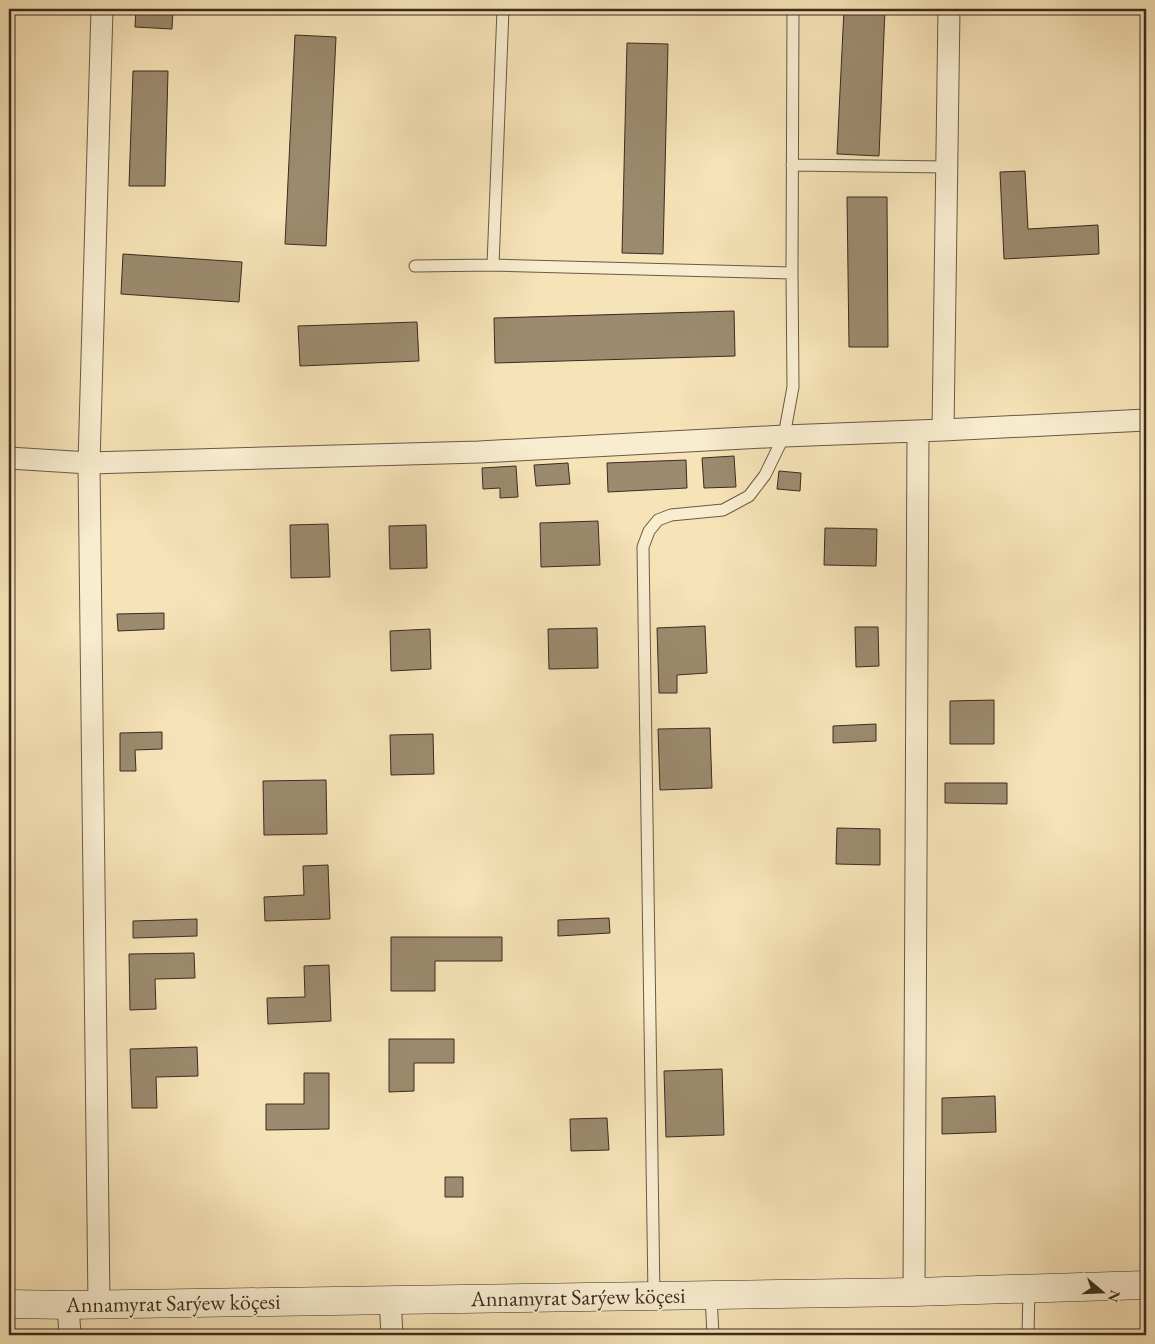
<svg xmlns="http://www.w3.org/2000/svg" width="1155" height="1344" font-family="'EB Garamond',serif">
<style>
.building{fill:#9c8b6f;stroke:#3a2b22}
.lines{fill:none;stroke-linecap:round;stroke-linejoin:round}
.lane-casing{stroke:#695947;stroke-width:13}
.street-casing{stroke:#695947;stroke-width:23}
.secondary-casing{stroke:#3a2b22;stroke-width:29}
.lane{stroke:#f9edd0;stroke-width:11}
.street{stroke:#f9edd0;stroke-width:21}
.secondary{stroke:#f9edd0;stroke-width:28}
.labels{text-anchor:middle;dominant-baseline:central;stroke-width:4;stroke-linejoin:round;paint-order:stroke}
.street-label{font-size:22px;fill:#3a2b22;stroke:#f9edd0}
</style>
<rect width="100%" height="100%" fill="#f6e3b7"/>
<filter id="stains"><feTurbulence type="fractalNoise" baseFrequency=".004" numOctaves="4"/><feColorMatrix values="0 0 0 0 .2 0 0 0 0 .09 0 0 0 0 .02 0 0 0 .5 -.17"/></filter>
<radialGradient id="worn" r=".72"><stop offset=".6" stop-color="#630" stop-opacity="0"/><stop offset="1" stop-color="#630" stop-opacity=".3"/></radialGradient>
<path class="building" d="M136,9H173L172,29L135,27Z
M844,9H885L879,156L837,154Z
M295,35L336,37L326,246L285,244Z
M627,43L668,44L663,254L622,253Z
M133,71H168L165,186H129Z
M1025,171L1028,229L1098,225L1099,254L1004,259L1000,172Z
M847,197H887L888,347H849Z
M123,254L242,262L239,302L121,294Z
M734,311L735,356L495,363L494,318Z
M417,322L419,361L300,366L298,326Z
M734,456L736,487L704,488L702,458Z
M686,460L687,488L608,492L607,463Z
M568,463L570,484L536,486L534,465Z
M516,466L518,497L500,498V488L483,489L482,468Z
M779,471L801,473L800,491L777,489Z
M598,521L600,565L541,567L540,523Z
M328,524L330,577L291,578L290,525Z
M426,525L427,568L390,569L389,526Z
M825,528L877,529L876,566L824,565Z
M164,613V629L118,631L117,614Z
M705,626L707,673L677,675V693H659L657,628Z
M855,627H878L879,666L856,667Z
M597,628L598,668L549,669L548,629Z
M430,629L431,669L391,671L390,631Z
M994,700V744H950V701Z
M876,724V741L833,743V726Z
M710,728L712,788L660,790L658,729Z
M162,732V749L135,750L136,771H120V733Z
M433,734L434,774L391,775L390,735Z
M326,780L327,834L264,835L263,781Z
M945,783H1007V804L945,803Z
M837,828L880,829V865L836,864Z
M328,865L330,919L265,921L264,897L304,895L303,866Z
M609,918L610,933L558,936V920Z
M197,919V936L133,938V921Z
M391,937H502V961H435V991H391Z
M194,953L195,978L155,979L156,1009L130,1010L129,954Z
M329,965L331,1021L268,1024L267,998L305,997L304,966Z
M389,1039H454V1063H414V1091L389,1092Z
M197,1047L198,1076L156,1077L157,1108H132L130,1049Z
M722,1069L724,1135L666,1137L664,1071Z
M304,1073H329V1129L266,1130V1104H304Z
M995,1096L996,1132L942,1134V1098Z
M607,1118L609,1150L571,1151L570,1119Z
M445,1177H463V1197H445Z
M1146,1331V1335H1049Z"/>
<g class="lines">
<g class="lane-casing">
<path id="lane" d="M792,165L947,167
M493,265L503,9
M415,266L493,265L792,273
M711,1295L713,1335
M654,1296L643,547L649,531L658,520L671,515L723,510L749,496L765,475L784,436L793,387L792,273L793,9
M1028,1335L1029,1289"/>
</g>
<g class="street-casing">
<path id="street" d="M943,430L949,9
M9,458L89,463L479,452L784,436L943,430L1146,420
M914,1292L918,431
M390,1300L392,1335
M99,1304L89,463L102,9
M68,1305L70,1335"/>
</g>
<g class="secondary-casing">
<path id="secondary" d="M9,1304L68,1305L914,1292L1146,1285"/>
</g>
<use href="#lane" class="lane"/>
<use href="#street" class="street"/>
<use href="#secondary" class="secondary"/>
</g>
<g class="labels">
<g class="street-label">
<text transform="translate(578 1297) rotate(-1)">Annamyrat Sarýew köçesi</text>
<text transform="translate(173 1303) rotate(-1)">Annamyrat Sarýew köçesi</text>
</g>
</g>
<rect width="1155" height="1344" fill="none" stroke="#f6e3b7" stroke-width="30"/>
<rect x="10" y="10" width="1135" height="1324" fill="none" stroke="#3a2b22" stroke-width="2.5"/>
<rect x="15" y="15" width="1125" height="1314" fill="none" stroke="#3a2b22"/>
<g transform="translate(1102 1292) rotate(109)" stroke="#f9edd0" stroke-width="4" paint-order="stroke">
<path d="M0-4L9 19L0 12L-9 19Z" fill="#3a2b22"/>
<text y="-8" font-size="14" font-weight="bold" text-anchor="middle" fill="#3a2b22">N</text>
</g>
<rect width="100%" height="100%" filter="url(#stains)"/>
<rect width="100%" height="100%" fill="url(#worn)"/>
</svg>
